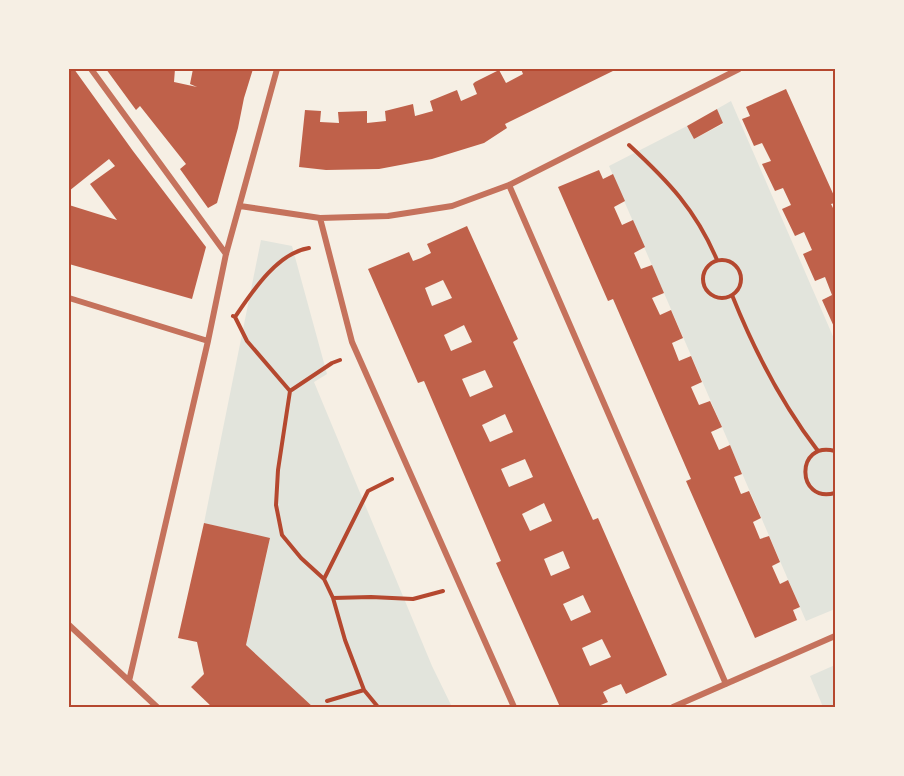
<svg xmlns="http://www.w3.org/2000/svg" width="904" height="776" font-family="Jost,sans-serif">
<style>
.green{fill:#e2e4dc}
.building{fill:#bf614a;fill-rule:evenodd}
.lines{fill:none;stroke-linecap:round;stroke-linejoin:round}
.path{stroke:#b5482f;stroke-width:4}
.minor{stroke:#c5725c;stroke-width:6}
.neatline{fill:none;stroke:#b5482f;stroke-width:2}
</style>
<rect width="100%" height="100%" fill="#f6efe4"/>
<path class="green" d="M731,101L835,341V609L806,621L609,166L687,126L694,139L723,124L717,109Z
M261,240L292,246L327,374L314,382L432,666L452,707H313L246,645L270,539L204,523Z
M835,665V707H823L810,676Z"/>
<path class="building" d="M69,69H74L133,151L206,247L192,299L69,264V205L117,220L90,184L115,166L109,159L69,191Z
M106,69H175L174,82L197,87L190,84L193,69H253L244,98L238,128L217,203L208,208L180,169L186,164L140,106L136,110Z
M521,69H617L505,124L507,128L484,143L432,159L379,169L326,170L299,167L305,110L321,111L320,122L339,123L338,112L367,111V123L386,121L385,111L413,104L415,116L433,111L430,101L457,90L461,101L477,94L473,84L475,82L499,70L506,83L523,74Z
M786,89L835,198V203L831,204L835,212V329L822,300L832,295L825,277L815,281L803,254L812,250L804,232L795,236L782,209L791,205L783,188L775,191L762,164L771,161L762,143L754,146L742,119L750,116L746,107Z
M717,109L723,123L694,139L687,126Z
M599,170L603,179L613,174L625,201L614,207L622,225L633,220L645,247L634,253L641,269L652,265L664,293L652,298L660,315L671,310L683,338L672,343L679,361L691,356L702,382L691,387L699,405L710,401L722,427L711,432L719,450L730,445L742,474L734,477L741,494L749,491L761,518L753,522L760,539L769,536L780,562L772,566L780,584L788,580L800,607L793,610L797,620L755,638L686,481L691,479L613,299L608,301L558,187Z
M467,226L518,339L513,342L593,520L598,518L667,675L626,694L621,684L611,688L603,692L608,702L596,707H560L496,563L501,561L424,381L418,383L368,269L409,252L413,261L421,258L431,253L427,244ZM443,280L452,298L432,306L425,288ZM464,325L472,342L451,351L444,335ZM485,370L493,387L470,397L462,379ZM505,414L513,432L490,442L482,425ZM525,459L533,477L509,487L501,469ZM544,503L552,521L530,531L522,514ZM563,551L570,568L551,576L544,559ZM583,595L591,612L571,621L563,604ZM602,639L611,657L590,666L582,648Z
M204,523L270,538L246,645L313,707H212L191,687L204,674L197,642L178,638Z"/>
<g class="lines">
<path class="path" d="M629,145C668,181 696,210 717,260
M703 279a19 19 0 1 1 38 0a19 19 0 1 1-38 0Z
M732,295C754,350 782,404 818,451
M233,316L235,317L247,341L290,391L278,470L276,505L282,535L301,558L324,579L333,598L345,640L364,690
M235,317C252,292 277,253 309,248
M290,391L332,363L340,360
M835,451C795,440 796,504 835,493
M324,579L368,491L392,479
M333,598L371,597L413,599L443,591
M327,701L364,690L378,707"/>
<path class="minor" d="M91,69L226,254
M509,185L726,684
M240,206L320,218L388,216L452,206L509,185L739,69
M320,218L352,342L514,707
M69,298L208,341
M69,625L157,707
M129,681L208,341L226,254L277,69
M673,707L835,636"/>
</g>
<rect width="904" height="776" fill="none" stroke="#f6efe4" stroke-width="141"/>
<rect x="70" y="70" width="764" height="636" class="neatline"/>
</svg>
